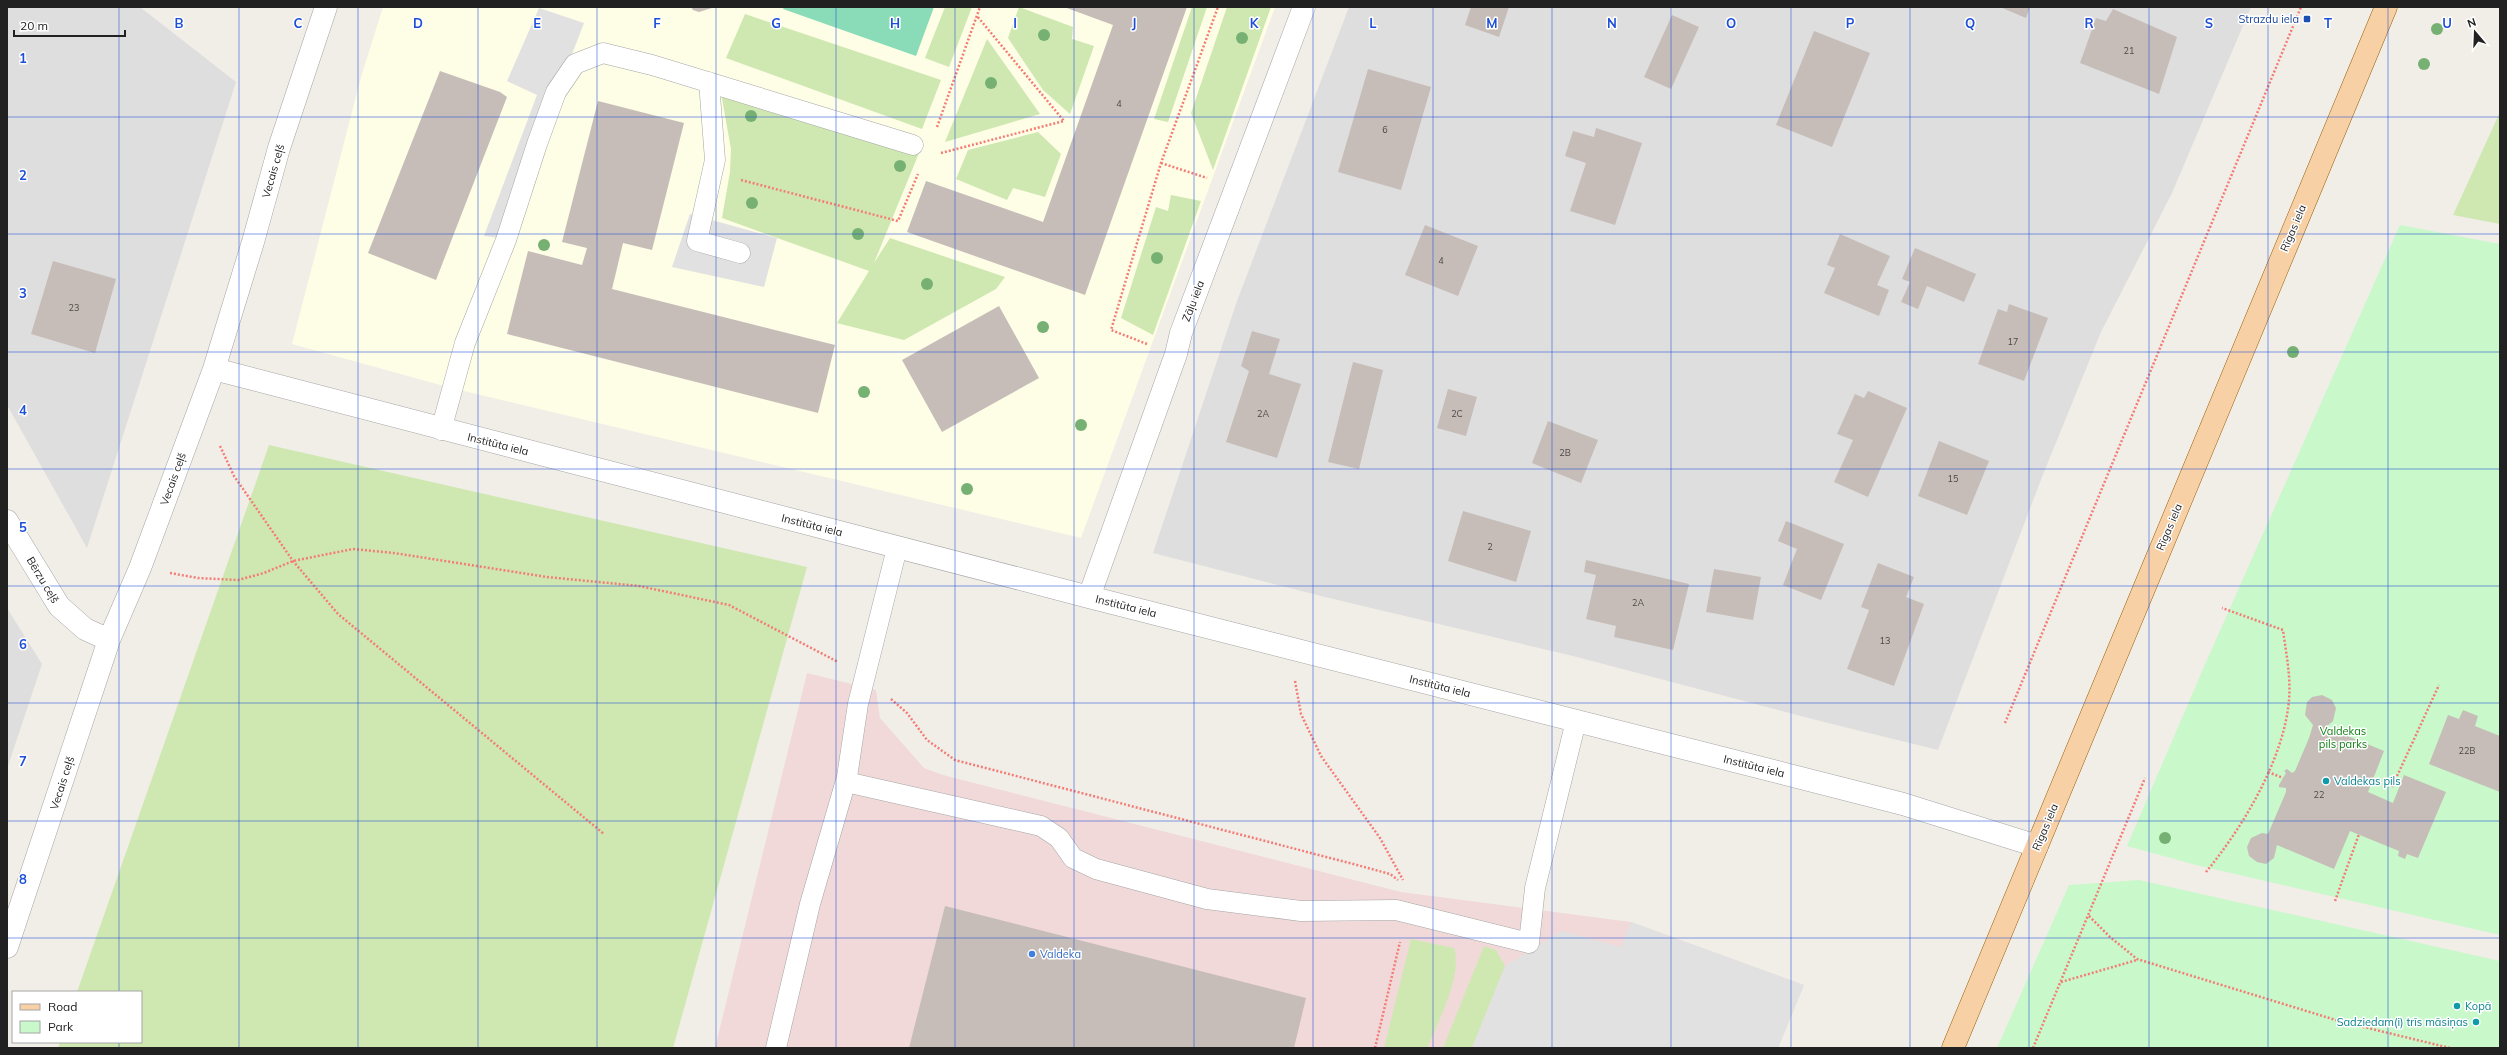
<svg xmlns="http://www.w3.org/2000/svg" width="2507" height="1055" font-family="Mulish,sans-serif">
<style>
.residential{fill:#dfdede}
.commercial{fill:#f1d9d9}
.education{fill:#fefde5}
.grass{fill:#cfe8b1}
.park{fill:#c9f8ca}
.pitch{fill:#8adcb8}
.parking{fill:#e1e1e1}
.building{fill:#c6bdb8}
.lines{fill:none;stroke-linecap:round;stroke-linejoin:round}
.lane-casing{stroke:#a5a5a5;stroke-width:21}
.street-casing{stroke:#a5a5a5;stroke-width:23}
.primary-casing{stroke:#986007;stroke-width:23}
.path{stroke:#f47c76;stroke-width:2.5;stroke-dasharray:2 2;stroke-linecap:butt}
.lane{stroke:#fff;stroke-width:20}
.street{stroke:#fff;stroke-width:22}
.primary{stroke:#f8d0a6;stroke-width:22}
.tree{fill:#76b073}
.grid{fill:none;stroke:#1d4ed8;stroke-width:1;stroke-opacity:0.55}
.transit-dot{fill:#1a4fb4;stroke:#fff;stroke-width:1.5}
.culture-dot{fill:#0f9aa8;stroke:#fff;stroke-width:1.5}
.shop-dot{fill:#3f7fe0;stroke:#fff;stroke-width:1.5}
.labels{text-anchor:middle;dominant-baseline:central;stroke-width:3;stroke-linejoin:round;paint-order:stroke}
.number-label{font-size:9px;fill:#4a4847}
.transit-label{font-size:11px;fill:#164399;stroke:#fff;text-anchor:end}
.street-label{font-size:11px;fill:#212121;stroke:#fff}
.park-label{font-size:11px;fill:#117e14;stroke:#fff}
.culture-label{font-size:11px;fill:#0d838f;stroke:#fff;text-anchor:start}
.shop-label{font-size:11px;fill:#366cbe;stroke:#fff;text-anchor:start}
.grid-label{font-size:13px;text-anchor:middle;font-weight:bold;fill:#1d4ed8;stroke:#fff;stroke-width:3;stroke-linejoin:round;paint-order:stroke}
</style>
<rect width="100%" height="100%" fill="#f1eee8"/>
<path class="residential" d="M7,7H140L236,82L87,548L7,405Z
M1349,7H2251L2172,193L2101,332L2042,477L1938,750L1820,721L1577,657L1325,597L1153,553L1237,301Z
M7,608L42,664L7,769Z"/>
<path class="commercial" d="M807,673L876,690L880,718L924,768L943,775L1401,892L1631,922L1804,985L1778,1048H715Z"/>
<path class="education" d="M383,7H1275L1081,538L451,388L292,344L361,77Z"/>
<path class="grass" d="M945,7H972L949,67L925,58Z
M1019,7L1073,27L1072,39L1094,46L1070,114L1043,90L1008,38Z
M1192,7H1207L1168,122L1154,119Z
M1227,7H1271L1213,170L1191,113Z
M745,14L941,80L922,129L726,58Z
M987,39L1040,114L945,142Z
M721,93L919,153L874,263L890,238L1005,277L996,289L904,340L837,323L869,271L722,218L730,172L731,149Z
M2500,112V224L2453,215Z
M1038,132L1061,154L1045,197L1013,188L1007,200L956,179L968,150Z
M1171,195L1201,201L1153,335L1121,318L1156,207L1168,211Z
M269,445L807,567L673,1048H58L60,1042H141V992H77Z
M1411,939L1454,948C1463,975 1438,1022 1427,1048H1384Z
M1484,946L1496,950L1505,966L1472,1048H1443Z"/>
<path class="park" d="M2400,225L2500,244V935L2196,865L2127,846L2203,669Z
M2139,880L2500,961V1048H1997L2069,885Z"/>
<path class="pitch" d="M784,7H934L916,56L783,9Z"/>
<path class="parking" d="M539,8L584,23L501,238L484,236L537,95L507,81Z
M690,214L777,238L764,287L672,267Z
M1631,922L1804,985L1778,1048H1472L1505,966L1561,931L1621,947Z"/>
<path class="building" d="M691,7H715L699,12L693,10Z
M1064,7H1187L1085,295L907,232L926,181L1043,222L1113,25Z
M1471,7H1509L1499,37L1465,25Z
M2000,7H2030L2026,18Z
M2113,9L2177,37L2159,94L2080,63L2096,18L2106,21Z
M1672,15L1699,27L1671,89L1644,77Z
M1814,31L1870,53L1832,147L1776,125Z
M1368,69L1431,87L1401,190L1338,172Z
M440,71L500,92L507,97L436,280L368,253Z
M598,101L684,123L652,250L623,243L612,289L835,345L818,413L507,334L528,251L582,265L587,248L562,242Z
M1596,128L1642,143L1615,225L1570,211L1586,163L1565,156L1573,131L1594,137Z
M1425,225L1478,246L1458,296L1405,275Z
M1840,234L1890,256L1877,285L1889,290L1879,316L1824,293L1835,268L1827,265Z
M1915,248L1976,274L1964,302L1927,286L1918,309L1901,302L1910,282L1902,279Z
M53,261L116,279L95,353L31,334Z
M2009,304L2048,318L2024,381L1978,364L1998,309L2007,312Z
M999,306L1039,378L942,432L902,360Z
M1252,331L1280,339L1269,374L1301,384L1277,458L1226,442L1249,371L1241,366Z
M1353,362L1383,370L1359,469L1328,462Z
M1448,389L1477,397L1466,436L1437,428Z
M1868,391L1907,408L1868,497L1834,482L1853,440L1837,434L1855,394L1864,398Z
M1548,421L1598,440L1581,483L1532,463Z
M1939,441L1989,461L1967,515L1918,496Z
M1463,511L1531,531L1516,582L1448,561Z
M1786,521L1844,544L1821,600L1783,585L1797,549L1778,541Z
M1586,560L1689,584L1673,650L1614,637L1616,626L1586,619L1596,575L1584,572Z
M1878,563L1914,577L1906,597L1924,604L1894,686L1847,669L1869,610L1861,607Z
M1714,569L1761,577L1753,620L1706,612Z
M2322,695L2332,700L2336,708L2333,721L2326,727L2384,751L2368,792L2393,803L2404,775L2446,792L2418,858L2407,854L2405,859L2398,856L2399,851L2350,831L2334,869L2277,845L2274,858L2266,864L2257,862L2249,856L2247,847L2251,838L2262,833L2268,834L2286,792V788L2279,787V785L2286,773L2284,771L2287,769L2292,773L2295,771L2309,738L2313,725L2305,715L2307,702L2312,697Z
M2463,710L2478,716L2475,726L2500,736V792L2429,764L2448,715L2459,719Z
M945,906L1306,998L1294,1048H909Z"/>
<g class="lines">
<g class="lane-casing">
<path id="lane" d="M709,82L715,160L697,241L740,253
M441,430L465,343L506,240L537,144L556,92L575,64L603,53L652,65L913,145
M846,782L1041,826L1059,838L1073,858L1096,869L1207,899L1301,911L1396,910L1529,943L1535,888L1576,721
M776,1048L810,904L847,777L858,704L897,548"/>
</g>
<g class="street-casing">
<path id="street" d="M214,369L1089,597L1903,804L2037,846
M7,521L59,606L85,629L109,640
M1089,597L1176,354L1181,333L1304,7
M7,947L109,640L140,568L214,369L253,242L279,148L326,7"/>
</g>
<g class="primary-casing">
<path id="primary" d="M1953,1048L2386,7"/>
</g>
<path class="path" d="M937,127L980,7
M941,153L1064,121L977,16
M1161,163L1207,178
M741,180L898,221L918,174
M1147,344L1111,330L1161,163L1218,7
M220,446L234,476L293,561L338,614L604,834
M170,573L198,578L238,580L264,573L293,561L353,549L394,553L547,577L639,586L729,605L838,662
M1295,681L1301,714L1321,756L1380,838L1403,880
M891,699L907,713L927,740L955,760L1357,865L1390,874L1398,880
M2005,723L2301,7
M2268,772L2283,778
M2392,787L2439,685
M2206,872C2243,827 2284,759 2289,700C2291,676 2286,653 2283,630L2222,608
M2335,901L2359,834
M2089,916L2110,937L2137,959L2339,1021L2450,1048
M2061,982L2137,960
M1375,1048L1400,942
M2033,1048L2145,778"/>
<use href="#lane" class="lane"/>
<use href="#street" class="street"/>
<use href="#primary" class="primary"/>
</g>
<g class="tree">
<circle cx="2437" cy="29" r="6"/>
<circle cx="1044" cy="35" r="6"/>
<circle cx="1242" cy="38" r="6"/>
<circle cx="2424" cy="64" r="6"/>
<circle cx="991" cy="83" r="6"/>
<circle cx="751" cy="116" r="6"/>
<circle cx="900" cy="166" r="6"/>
<circle cx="752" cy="203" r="6"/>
<circle cx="858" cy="234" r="6"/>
<circle cx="544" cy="245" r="6"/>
<circle cx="1157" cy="258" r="6"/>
<circle cx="927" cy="284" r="6"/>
<circle cx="1043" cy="327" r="6"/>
<circle cx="2293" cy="352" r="6"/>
<circle cx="864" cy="392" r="6"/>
<circle cx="1081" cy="425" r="6"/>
<circle cx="967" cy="489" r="6"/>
<circle cx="2165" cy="838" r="6"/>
</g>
<path class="grid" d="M119,7V992M239,7V1048M358,7V1048M478,7V1048M597,7V1048M716,7V1048M836,7V1048M955,7V1048M1074,7V1048M1194,7V1048M1313,7V1048M1433,7V1048M1552,7V1048M1671,7V1048M1791,7V1048M1910,7V1048M2029,7V1048M2149,7V1048M2268,7V1048M2388,7V1048M7,117H2500M7,234H2500M7,352H2500M7,469H2500M7,586H2500M7,703H2500M7,821H2500M7,938H2500M119,1042V1048"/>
<rect class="transit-dot" x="2303" y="15" width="8" height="8" rx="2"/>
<g class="culture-dot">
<circle cx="2326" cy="781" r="4"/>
<circle cx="2457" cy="1006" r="4"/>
<circle cx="2476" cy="1022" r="4"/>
</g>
<circle class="shop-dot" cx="1032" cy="954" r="4"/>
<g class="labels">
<g class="number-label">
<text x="2129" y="50">21</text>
<text x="1119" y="103">4</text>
<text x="1385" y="129">6</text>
<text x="1441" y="260">4</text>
<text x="74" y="307">23</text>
<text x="2013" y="341">17</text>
<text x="1263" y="413">2A</text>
<text x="1457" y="413">2C</text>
<text x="1565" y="452">2B</text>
<text x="1953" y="478">15</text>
<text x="1490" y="546">2</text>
<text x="1638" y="602">2A</text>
<text x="1885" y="640">13</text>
<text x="2467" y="750">22B</text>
<text x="2319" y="794">22</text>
</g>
<g class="transit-label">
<text x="2299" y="19">Strazdu iela</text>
</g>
<g class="street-label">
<text transform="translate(273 171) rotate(-74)">Vecais ceļš</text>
<text transform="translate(2293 228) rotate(-67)">Rīgas iela</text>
<text transform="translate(1193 301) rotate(-69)">Zāļu iela</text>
<text transform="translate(498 444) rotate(14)">Institūta iela</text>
<text transform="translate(173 479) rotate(-70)">Vecais ceļš</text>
<text transform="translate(812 525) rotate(14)">Institūta iela</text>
<text transform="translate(2169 527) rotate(-67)">Rīgas iela</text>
<text transform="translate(43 580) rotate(59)">Bērzu ceļš</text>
<text transform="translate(1126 606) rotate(14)">Institūta iela</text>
<text transform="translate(1440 686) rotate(14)">Institūta iela</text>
<text transform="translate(1754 766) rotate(14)">Institūta iela</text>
<text transform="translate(62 783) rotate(-72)">Vecais ceļš</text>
<text transform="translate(2045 827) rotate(-67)">Rīgas iela</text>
</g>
<g class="park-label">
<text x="2343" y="731">Valdekas<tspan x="2343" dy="13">pils parks</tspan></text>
</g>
<g class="culture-label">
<text x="2334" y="781">Valdekas pils</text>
<text x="2465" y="1006">Kopā</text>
<text x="2468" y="1022" text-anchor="end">Sadziedam(i) trīs māsiņas</text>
</g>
<g class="shop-label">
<text x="1040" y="954">Valdeka</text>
</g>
</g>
<g class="grid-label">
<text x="179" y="28">B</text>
<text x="298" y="28">C</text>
<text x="418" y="28">D</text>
<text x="537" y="28">E</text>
<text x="657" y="28">F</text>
<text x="776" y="28">G</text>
<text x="895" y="28">H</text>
<text x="1015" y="28">I</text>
<text x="1134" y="28">J</text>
<text x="1254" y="28">K</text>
<text x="1373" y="28">L</text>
<text x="1492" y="28">M</text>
<text x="1612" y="28">N</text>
<text x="1731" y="28">O</text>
<text x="1850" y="28">P</text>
<text x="1970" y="28">Q</text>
<text x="2089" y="28">R</text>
<text x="2209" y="28">S</text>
<text x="2328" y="28">T</text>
<text x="2447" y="28">U</text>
<text x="23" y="63">1</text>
<text x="23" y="180">2</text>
<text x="23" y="298">3</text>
<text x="23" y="415">4</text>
<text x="23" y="532">5</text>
<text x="23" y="649">6</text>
<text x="23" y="766">7</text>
<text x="23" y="884">8</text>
</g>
<rect width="2507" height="1055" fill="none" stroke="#212121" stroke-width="16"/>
<rect x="12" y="991" width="130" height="52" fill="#ffffff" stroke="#a6a6a6"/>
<rect x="20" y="1004" width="20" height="6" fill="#f8d0a6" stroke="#a6a6a6"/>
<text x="48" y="1011" font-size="12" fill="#212121">Road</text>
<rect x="20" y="1021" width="20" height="12" fill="#c9f8ca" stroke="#a6a6a6"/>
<text x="48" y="1031" font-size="12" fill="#212121">Park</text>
<g transform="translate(2475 32) rotate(341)" stroke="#ffffff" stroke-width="3" paint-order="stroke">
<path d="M0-3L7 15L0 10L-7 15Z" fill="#212121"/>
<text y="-6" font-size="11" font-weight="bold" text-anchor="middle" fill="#212121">N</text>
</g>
<path d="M14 30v6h111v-6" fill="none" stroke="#212121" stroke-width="2"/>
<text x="20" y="30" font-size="12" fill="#212121" stroke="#ffffff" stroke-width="3" paint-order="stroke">20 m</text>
</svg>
